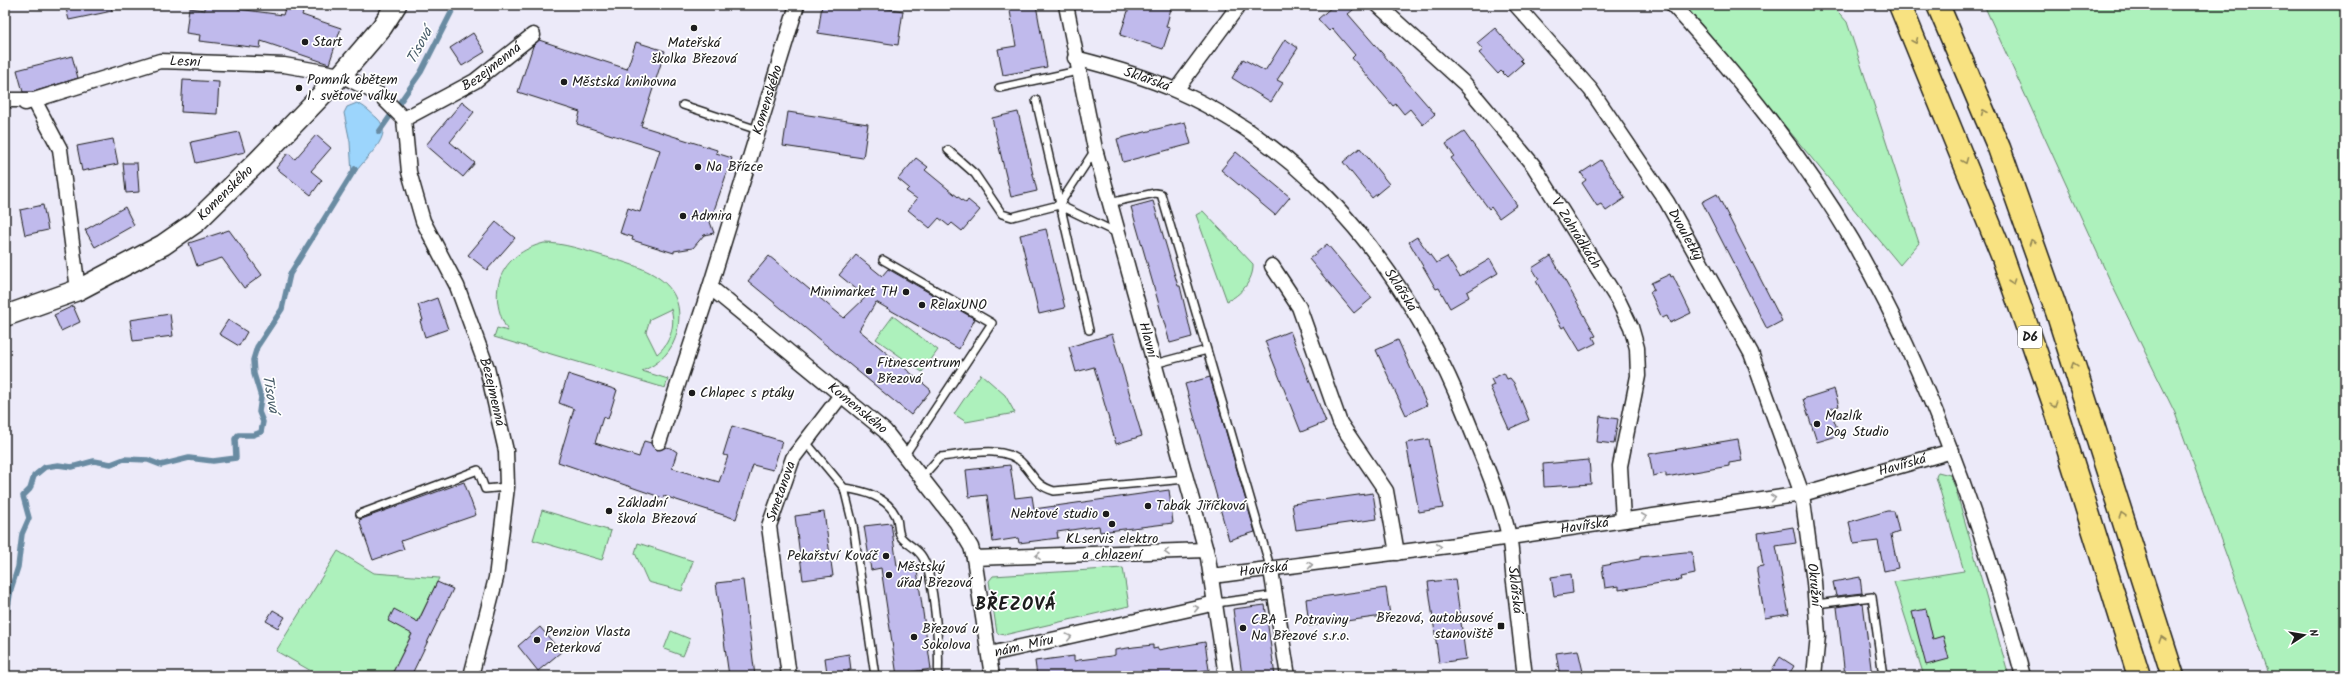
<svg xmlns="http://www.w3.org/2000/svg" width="2350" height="681" font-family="Kalam,sans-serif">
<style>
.green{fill:#adf1bc;stroke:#64866c;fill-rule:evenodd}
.water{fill:#9cd5fc;stroke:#698ba2}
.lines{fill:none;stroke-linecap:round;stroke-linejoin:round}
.stream{stroke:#698ba2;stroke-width:5.5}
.building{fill:#c0baec;stroke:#1c1c1c}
.lane-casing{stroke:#1c1c1c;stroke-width:10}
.street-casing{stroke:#1c1c1c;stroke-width:17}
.secondary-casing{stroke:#1c1c1c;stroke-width:23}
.highway-casing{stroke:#1c1c1c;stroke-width:25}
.lane{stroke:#fff;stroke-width:7}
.street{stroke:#fff;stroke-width:14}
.secondary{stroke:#fff;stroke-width:20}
.highway{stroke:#f8e281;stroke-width:22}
.oneway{stroke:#958954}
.oneway2{stroke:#999}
.poi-dot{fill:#1c1c1c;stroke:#fff;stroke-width:1.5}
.labels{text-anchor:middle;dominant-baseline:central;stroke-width:3.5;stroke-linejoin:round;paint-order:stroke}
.shield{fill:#fff;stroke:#606060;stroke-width:1}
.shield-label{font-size:13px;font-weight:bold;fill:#1c1c1c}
.poi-label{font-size:14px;fill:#1c1c1c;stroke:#fff;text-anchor:start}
.street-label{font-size:14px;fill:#1c1c1c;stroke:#fff}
.water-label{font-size:15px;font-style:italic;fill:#495d6a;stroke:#fff}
.district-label{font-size:18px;font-weight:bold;letter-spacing:1px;fill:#1c1c1c;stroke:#fff}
</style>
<rect width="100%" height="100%" fill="#eceaf9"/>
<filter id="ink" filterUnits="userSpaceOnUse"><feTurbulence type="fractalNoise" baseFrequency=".025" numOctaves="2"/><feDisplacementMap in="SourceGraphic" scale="8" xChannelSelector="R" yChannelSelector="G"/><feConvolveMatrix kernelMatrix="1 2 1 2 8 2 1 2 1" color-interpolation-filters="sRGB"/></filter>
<g filter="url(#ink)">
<path class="green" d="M1685,5H1832L1847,22L1919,243L1900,265Z
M1984,5H2345V676H2270L2175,413L2113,287Z
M1203,211L1253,264C1254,280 1240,296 1227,301L1196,215Z
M544,243C564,243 583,250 603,256C642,267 689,279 677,332C673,351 659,364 642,371L668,379L665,388L494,337L497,328L508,331C485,292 500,254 544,243ZM671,309C676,324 670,344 657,354L646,332L650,319Z
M893,316L938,350L922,372L876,339Z
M981,374L1005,395L1015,413L966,422L954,414Z
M1938,472L1950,475L1955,487L2009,676H1924L1894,582L1964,571L1936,477Z
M542,510L611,531L602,560L533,540Z
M638,543L693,561L682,591L648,582L635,553Z
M338,551L374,573L439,578L391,676H320L276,651Z
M1123,568L1129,606L1004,635L997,633L989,581L993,576Z
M671,631L690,639L683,656L664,649Z"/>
<path class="water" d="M357,103C366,107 370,112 377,118C397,136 363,158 354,175H352L350,142L344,113L347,107Z"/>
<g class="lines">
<path class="stream" d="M379,132L421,72L455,5
M5,624L11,589L18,567L22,534L29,518L23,496L30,489L34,476L45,467L58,465L72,467L94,461L111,464L124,459L148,460L161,465L189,458L213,461L236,458L235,439L238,435H253L261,432L263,422L259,412L261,397L254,374L253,360L257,347L282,309L290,274L355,169"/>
</g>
<path class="building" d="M65,5H111L112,11L69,20Z
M205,5H238V9L283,15L286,5H306L302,15L341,28L329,64L261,41L260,48L199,41L200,35L186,33L189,8L205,10Z
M822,5H863L903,11L898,45L818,33Z
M1009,5H1036L1047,67L1003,75L998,49L1016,46Z
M1130,5H1172L1166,27L1170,28L1163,49L1120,35Z
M1334,5H1359L1348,14L1435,114L1423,125L1410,109L1404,114L1396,104L1393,106L1352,58L1355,55L1332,28L1329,31L1318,19Z
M1495,28L1522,59L1520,60L1523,63L1507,77L1501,71L1498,74L1479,53L1483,50L1477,43Z
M473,33L485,52L462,66L450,48Z
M1285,39L1298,48L1277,80L1283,83L1271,102L1232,78L1243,59L1265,71Z
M539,40L627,69L636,42L665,51L641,126L717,150L716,153L732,158L710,222L714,233L704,235L693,248L674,251V253L632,240L633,237L620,233L628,208L640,212L660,150L577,124L580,112L518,92L533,46Z
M72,56L78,78L33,92H23L17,70Z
M183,80L219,82L217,114L181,112Z
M462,102L474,112L450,142L475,163L463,177L426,145Z
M788,112L868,124L863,158L783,146Z
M1018,112L1037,191L1011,197L992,118Z
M1185,122L1191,144L1123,162L1117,139Z
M239,132L245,152L196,163L191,142Z
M1464,132L1517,205L1499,218L1491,207L1489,209L1451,158L1454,156L1446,144Z
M316,135L331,148L311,171L322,180L311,195L276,168L288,153L295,159Z
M113,139L118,164L82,171L77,146Z
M1360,148L1389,184L1372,198L1343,162Z
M1236,152L1290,197L1275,215L1221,170Z
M916,158L928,167L925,170L953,193L966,203L968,200L980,210L962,231L952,223L949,226L939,218L930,228L908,210L917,199L906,191L909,188L898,179Z
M1601,160L1625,198L1606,211L1601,204L1597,206L1582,183L1586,180L1581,173Z
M123,163H137L139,192L126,193Z
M1717,194L1782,321L1767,329L1702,202Z
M1153,201L1178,286H1180L1192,337L1170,343L1131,207Z
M43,205L48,230L25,235L20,210Z
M125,207L134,225L95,247L85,230Z
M496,222L515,238L487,270L468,255Z
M1046,229L1065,308L1039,314L1020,235Z
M229,230L262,275L244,288L222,258L197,266L189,243Z
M1417,237L1436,263L1447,257L1460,277L1490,259L1498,273L1467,292L1469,297L1450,308L1439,288L1436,289L1409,242Z
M1327,244L1372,298L1354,313L1309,259Z
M856,255L882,276L888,269L975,319L959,349L876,302L859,330L931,390L911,415L748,281L769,256L844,318L866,297L839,275Z
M1551,256L1596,336L1593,337L1596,343L1580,351L1565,326L1562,328L1536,281L1539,279L1532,268Z
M1670,274L1671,277L1673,276L1691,313L1670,323L1667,316L1662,318L1650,292L1654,290L1651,283Z
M437,298L448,329L425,337L420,321L423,320L418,305Z
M73,306L80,322L61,331L54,315Z
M170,314L173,336L133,341L130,320Z
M228,320L247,332L239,346L219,334Z
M1290,331L1326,422L1301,432L1265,341Z
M1112,334L1142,436L1116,444L1094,367L1076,372L1069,347Z
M1398,340L1427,405L1406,415L1376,350Z
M1504,373L1507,379L1510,378L1514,383L1529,420L1509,429L1490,387L1494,385L1491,379Z
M568,374L617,390L608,419L603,417L595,443L639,457L644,441L651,443L657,450L666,447L671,448L677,452L672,468L719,482L728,456L723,455L732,426L782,441L773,470L753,465L736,519L664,496L663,498L558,462L574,409L559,403Z
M1210,377L1255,532L1229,540L1185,384Z
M1834,389L1839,406L1830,409L1838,431L1836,432L1837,436L1817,442L1803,399Z
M1600,416L1618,419L1614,444L1597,442Z
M1429,439L1443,508L1419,512L1406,443Z
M1738,439L1742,461L1729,463V466L1683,474L1666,477V473L1653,476L1649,454Z
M1589,460L1591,484L1544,487L1543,464Z
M1010,465L1015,498L1032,496L1034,509L1169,490L1173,523L1100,532L1099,526L1057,532L1058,538L1019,543L1018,538L993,542L987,495L969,497L966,470Z
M464,482L476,515L401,541L404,549L373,560L359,520Z
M1373,493L1377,519L1296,530L1292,504Z
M1887,511H1894L1899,532L1891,535L1898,568L1884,571L1878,541L1854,544L1849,522Z
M824,512L833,576L803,580L795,516Z
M891,523L897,566L916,563L931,669L912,672L913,676H897L881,568L871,570L864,526Z
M1793,527L1796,543L1776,546L1789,614L1765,618L1757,572V567L1763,566L1758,533Z
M1685,552H1692L1695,574L1681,577L1682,580L1672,581L1619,590V586L1605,588L1602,566L1640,559V557Z
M1571,574L1573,593L1554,596L1551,577Z
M1860,577L1862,593L1836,596L1833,582Z
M1455,579L1466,659L1439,663L1428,582Z
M743,580L755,676H729L716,583Z
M437,582L453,589L411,676H391L412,634L388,621L394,609L418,622Z
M1386,588L1390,615L1309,626L1306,599Z
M1863,603L1872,676H1845L1837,607Z
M1265,605L1275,676H1242L1233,609Z
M1926,609L1933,639L1943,636L1949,659L1926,665L1912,612Z
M273,610L285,617L278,628L266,621Z
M540,627L561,652L538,671L518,646Z
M1205,642L1209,670L1178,673L1179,676H1037L1035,661L1074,656V661L1079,660L1111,656L1115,655V650L1134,647L1153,645V649L1158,648V650Z
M1578,650L1584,676H1560L1556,653Z
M849,654L851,670H848L849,676H830L827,673L825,658Z
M1780,657L1794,666L1788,676H1768Z"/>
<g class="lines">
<g class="lane-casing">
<path id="lane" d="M999,88L1078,71
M1036,100L1089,330
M683,105L758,130
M948,150L975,174L1002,214L1012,217L1059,205L1117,233
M1109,203L1155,193L1161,194L1207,350
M1059,205L1095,150
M883,260L992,323L904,456
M1154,364L1207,350L1271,570
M805,441L844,488L853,525L875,676
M922,477L940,457C964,455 1005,443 1023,464C1035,477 1035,485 1054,491L1186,479
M844,488C864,491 886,496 896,516C899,522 897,531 901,537C907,545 918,548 923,558C934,576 940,653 938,676
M360,514L478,470L485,489L507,487
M1216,603L1277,595
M1816,604L1872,597L1883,676"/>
</g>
<g class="street-casing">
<g id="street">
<path id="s1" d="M1066,5L1095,149L1208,558L1226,676"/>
<path id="s2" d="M1378,5L1465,84L1533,165L1619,302L1631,327L1637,348L1638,376L1620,466L1623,520"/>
<path id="s3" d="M1516,5L1591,90L1667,202L1751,353L1802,494L1814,582L1818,635L1814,676"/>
<path d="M1673,5C1739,78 1802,155 1852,240C1930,375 1983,526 2023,676"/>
<path id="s4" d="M1075,58C1107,66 1148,78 1177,91C1319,154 1413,283 1469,424C1483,459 1501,499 1509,537C1512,551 1512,567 1514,582C1518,613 1521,645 1525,676"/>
<path d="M1176,90L1239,5"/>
<path id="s5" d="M5,100H34L160,61L284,65L341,75L380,95L404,119L409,172L423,221L457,286L487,368L506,451L507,487L496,578L471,676"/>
<path d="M25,103L34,100L60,149L78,290"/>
<path id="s6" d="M404,119L475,81L533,35"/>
<path d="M1272,266L1299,307L1340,423L1386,491L1397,553"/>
<path id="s7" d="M710,287L885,431L956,522L971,547L974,558L992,676"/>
<path id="s8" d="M659,442L710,287L797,5"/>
<path d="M974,558L1206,550"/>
<path d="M1271,570L1288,676"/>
<path id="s9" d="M1212,576L1456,545L1802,494L1952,451"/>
<path id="s10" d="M990,654L1216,603"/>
<path id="s11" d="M789,676L769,526L793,458L842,394"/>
</g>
</g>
<g class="secondary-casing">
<g id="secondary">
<path id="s12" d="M5,316L78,290L163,245L196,222L257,162L341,75L382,27L396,5"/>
</g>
</g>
<g class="highway-casing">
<path id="highway" d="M1900,5L2002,255L2055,407L2139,676
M1938,5L1999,148L2057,312L2173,676"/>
</g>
<use href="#lane" class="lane"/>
<use href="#street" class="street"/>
<use href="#secondary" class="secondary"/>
<use href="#highway" class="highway"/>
</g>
<defs><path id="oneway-chevron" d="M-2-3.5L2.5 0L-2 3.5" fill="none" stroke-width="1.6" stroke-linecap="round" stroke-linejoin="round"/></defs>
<g class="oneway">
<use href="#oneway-chevron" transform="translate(1915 41) rotate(67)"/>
<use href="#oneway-chevron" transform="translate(1984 112) rotate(-113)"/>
<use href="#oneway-chevron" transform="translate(1965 161) rotate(68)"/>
<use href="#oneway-chevron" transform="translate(2032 242) rotate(-110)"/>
<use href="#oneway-chevron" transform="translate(2012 282) rotate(71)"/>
<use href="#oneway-chevron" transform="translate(2074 365) rotate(-108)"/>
<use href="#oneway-chevron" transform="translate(2054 405) rotate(72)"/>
<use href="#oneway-chevron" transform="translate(2122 515) rotate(-108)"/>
<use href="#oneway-chevron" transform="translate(2162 639) rotate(-108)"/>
</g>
<g class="oneway2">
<use href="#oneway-chevron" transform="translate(1773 498) rotate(-8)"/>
<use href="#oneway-chevron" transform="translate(1644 517) rotate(-8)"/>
<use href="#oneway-chevron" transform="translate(1439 547) rotate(-8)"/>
<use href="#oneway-chevron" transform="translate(1167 552) rotate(178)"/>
<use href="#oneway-chevron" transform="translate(1038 556) rotate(178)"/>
<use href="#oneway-chevron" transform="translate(1310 565) rotate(-8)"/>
<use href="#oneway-chevron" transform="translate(1196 608) rotate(-13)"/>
<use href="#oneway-chevron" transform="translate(1069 637) rotate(-13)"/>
</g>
</g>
<g class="poi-dot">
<circle cx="694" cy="28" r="4"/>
<circle cx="305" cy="42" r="4"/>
<circle cx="564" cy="82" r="4"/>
<circle cx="299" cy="88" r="4"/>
<circle cx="698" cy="167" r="4"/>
<circle cx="683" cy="216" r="4"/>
<circle cx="906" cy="292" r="4"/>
<circle cx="922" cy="305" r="4"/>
<circle cx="869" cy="371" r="4"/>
<circle cx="692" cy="393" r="4"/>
<circle cx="1817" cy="424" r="4"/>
<circle cx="1148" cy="506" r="4"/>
<circle cx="609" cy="511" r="4"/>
<circle cx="1106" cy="514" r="4"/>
<circle cx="1112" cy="524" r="4"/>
<circle cx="886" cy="556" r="4"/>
<circle cx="889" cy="575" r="4"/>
<rect x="1497" y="622" width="8" height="8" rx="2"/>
<circle cx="1243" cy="628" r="4"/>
<circle cx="914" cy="637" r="4"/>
<circle cx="537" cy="640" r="4"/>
</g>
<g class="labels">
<rect class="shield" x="2018" y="326" width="24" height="22" rx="3"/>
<g class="shield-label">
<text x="2030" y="337">D6</text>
</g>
<g class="poi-label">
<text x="313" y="42">Start</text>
<text x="694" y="43" text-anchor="middle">Mateřská<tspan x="694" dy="16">školka Březová</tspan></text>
<text x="307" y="80">Pomník obětem<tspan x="307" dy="16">1. světové války</tspan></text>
<text x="572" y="82">Městská knihovna</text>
<text x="706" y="167">Na Břízce</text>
<text x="691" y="216">Admira</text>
<text x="898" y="292" text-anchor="end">Minimarket TH</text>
<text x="930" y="305">RelaxUNO</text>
<text x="877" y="363">Fitnescentrum<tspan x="877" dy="16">Březová</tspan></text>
<text x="700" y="393">Chlapec s ptáky</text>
<text x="1825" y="416">Mazlík<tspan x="1825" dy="16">Dog Studio</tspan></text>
<text x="617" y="503">Základní<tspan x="617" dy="16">škola Březová</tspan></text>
<text x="1156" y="506">Tabák Jiříčková</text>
<text x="1098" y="514" text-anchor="end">Nehtové studio</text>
<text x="1112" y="539" text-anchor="middle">KLservis elektro<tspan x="1112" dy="16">a chlazení</tspan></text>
<text x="878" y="556" text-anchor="end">Pekařství Kováč</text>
<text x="897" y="567">Městský<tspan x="897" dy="16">úřad Březová</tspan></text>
<text x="1493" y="618" text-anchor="end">Březová, autobusové<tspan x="1493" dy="16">stanoviště</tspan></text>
<text x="1251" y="620">CBA - Potraviny<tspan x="1251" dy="16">Na Březové s.r.o.</tspan></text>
<text x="922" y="629">Březová u<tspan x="922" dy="16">Sokolova</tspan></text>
<text x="545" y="632">Penzion Vlasta<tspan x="545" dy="16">Peterková</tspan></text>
</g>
<g class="street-label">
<text stroke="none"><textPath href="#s5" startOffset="186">Lesní</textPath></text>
<text stroke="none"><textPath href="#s6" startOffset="102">Bezejmenná</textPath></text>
<text stroke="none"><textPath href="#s4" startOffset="75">Sklářská</textPath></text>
<text stroke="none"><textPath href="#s8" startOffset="359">Komenského</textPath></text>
<text stroke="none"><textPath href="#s12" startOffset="255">Komenského</textPath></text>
<text stroke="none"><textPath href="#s2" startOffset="304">V Zahrádkách</textPath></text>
<text stroke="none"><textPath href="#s3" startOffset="286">Dvouletky</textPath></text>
<text stroke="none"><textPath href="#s4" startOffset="411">Sklářská</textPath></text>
<text stroke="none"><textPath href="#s1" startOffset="345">Hlavní</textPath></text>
<text stroke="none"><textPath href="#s5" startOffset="710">Bezejmenná</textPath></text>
<text stroke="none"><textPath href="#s7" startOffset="191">Komenského</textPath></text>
<text stroke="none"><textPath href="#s9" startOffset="700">Havířská</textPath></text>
<text stroke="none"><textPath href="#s11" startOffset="188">Smetanova</textPath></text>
<text stroke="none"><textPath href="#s9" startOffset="376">Havířská</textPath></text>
<text stroke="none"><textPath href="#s9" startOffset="52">Havířská</textPath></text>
<text stroke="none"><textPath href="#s3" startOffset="663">Okružní</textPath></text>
<text stroke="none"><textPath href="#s4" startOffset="735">Sklářská</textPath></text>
<text stroke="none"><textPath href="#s10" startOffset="35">nám. Míru</textPath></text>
</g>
<g class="water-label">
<text transform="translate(420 46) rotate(-62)">Tisová</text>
<text transform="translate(270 394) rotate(80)">Tisová</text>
</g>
<g class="district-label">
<text x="1016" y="605">BŘEZOVÁ</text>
</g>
</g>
<rect width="2350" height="681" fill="none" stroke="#fff" stroke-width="20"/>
<rect x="10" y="10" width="2330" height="661" fill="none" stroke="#1c1c1c" stroke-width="1.5" filter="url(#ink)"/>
<g transform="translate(2304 635) rotate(78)" stroke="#ffffff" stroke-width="3" paint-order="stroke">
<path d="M0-3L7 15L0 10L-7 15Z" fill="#1c1c1c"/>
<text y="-6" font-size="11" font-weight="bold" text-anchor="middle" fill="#1c1c1c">N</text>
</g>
</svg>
